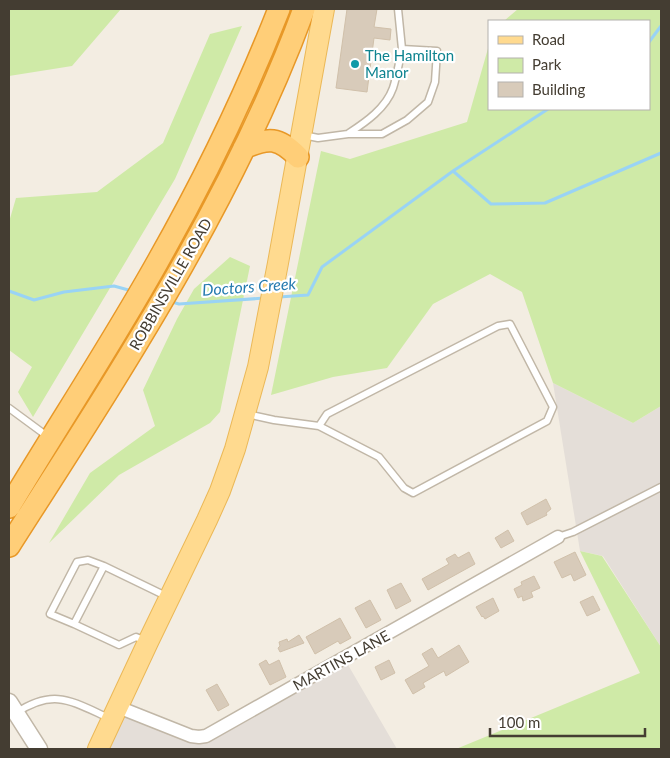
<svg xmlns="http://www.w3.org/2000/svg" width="670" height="758" font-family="Lato,sans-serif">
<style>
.industrial{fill:#e4ded8}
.green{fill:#cfeaa7}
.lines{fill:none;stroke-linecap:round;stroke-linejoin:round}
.stream{stroke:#99d3f5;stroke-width:3}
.building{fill:#d8cbba;stroke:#d0c0aa}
.service-casing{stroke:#c1b7a7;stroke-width:9}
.minor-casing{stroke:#c1b7a7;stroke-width:15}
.tertiary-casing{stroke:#c1b7a7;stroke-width:19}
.primary-casing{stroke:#ebb857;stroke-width:22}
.trunk-casing{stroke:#e89827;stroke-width:24}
.service{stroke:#fff;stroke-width:6}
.minor{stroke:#fff;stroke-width:12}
.tertiary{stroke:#fff;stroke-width:16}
.primary{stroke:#ffda8f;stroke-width:20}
.trunk{stroke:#ffce78;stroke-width:21}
.culture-dot{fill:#0f9aa8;stroke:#fff;stroke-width:2}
.labels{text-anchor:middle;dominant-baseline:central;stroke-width:4.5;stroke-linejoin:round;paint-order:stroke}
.culture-label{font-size:15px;fill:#0d838f;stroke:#fff;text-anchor:start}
.street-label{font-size:15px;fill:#443d32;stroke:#fff}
.water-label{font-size:16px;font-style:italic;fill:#247aaf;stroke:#fff}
</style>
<rect width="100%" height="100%" fill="#f3ede2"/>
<path class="industrial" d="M553,383L633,423L661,406V647L603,556L580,551Z
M344,658L397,749H98L118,707L199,737Z"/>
<path class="green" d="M9,9H121L72,66L9,76Z
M518,9H661V406L633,423L553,383L522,292L490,274L433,304L387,368L333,377L271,395L321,151L350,159L467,122L489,45V109H649V21H504Z
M242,26L175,179L33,417L18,392L32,367L9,350V222L16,198L97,192L163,143L210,34Z
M230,257L250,266L220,412L210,423L119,475L49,543L90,473L155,426L143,390L177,319L194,289Z
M580,551L602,556L661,647V749H456L640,673Z"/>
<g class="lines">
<path class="stream" d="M649,42L661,26
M453,171L491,204L545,203L661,153
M9,291L34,300L64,292L114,286L132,291
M279,297L308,295L322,267L453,171L548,109
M172,302L179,304L265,298"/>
</g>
<path class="building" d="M347,9H377L374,27L391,29L390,40L374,38L367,92L336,88Z
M546,499L551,509L546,513L547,515L527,525L521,513Z
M508,530L514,541L501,548L495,538Z
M469,552L475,564L428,590L422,579L449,564L446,559L455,554L458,558Z
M575,552L586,575L574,581L571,574L562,578L554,562Z
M534,576L540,588L531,592L533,597L523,601L522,596L518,598L514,589L522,585L521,582Z
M401,583L411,601L396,609L387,590Z
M593,596L600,610L587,616L580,602Z
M493,598L499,611L485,619L483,616L482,617L476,607Z
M370,600L381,620L366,628L355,608Z
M340,618L351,638L340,644L338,641L315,654L306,637Z
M299,635L304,643L280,652L278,648L280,646L279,642L287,639L288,642Z
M459,645L469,662L446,676L444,671L423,683L425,687L413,694L405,680L429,666L422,654L432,648L438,658Z
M266,660L269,665L279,660L286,677L270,685L259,664Z
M389,660L395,673L381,680L375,667Z
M217,684L229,705L218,711L206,690Z"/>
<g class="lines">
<g class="service-casing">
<path id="service" d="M349,133C366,122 386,108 393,88C397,76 399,62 402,49
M303,135L318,138L348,134H382L407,120L428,102L435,82L437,51L402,49L398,9
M9,408L47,436
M247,414L274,420L319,426L379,457L404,488L413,493L547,421L553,407L510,324L498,326L327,414L319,426
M558,537L573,532L661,487
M74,624L50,614L77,562L88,560L104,566
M146,641L136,637L119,645L74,624L104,566L168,597
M16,713C54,688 71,701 109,718"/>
</g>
<g class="minor-casing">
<path id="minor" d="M118,707L191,736L199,737L206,736L558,537"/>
</g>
<g class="tertiary-casing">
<path id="tertiary" d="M9,702L39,749"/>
</g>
<g class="primary-casing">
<path id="primary" d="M98,749L148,642L207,520L220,491L235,449L258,367L278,263L324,9"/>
</g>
<g class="trunk-casing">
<path id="trunk" d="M244,148C268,137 279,137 298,157
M9,507C58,425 111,345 158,261C204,180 245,96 279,9
M9,546C119,374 233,202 304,9"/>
</g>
<use href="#service" class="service"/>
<use href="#minor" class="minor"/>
<use href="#tertiary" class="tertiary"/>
<use href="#primary" class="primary"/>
<use href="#trunk" class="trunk"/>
</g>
<circle class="culture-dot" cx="355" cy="64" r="5"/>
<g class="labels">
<g class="culture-label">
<text x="365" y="55">The Hamilton<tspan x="365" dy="17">Manor</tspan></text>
</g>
<g class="street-label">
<text transform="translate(170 284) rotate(-60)">ROBBINSVILLE ROAD</text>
<text transform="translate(341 660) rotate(-29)">MARTINS LANE</text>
</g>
<g class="water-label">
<text transform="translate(249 286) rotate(-4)">Doctors Creek</text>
</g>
</g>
<rect width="670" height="758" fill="none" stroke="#443d32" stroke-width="20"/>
<rect x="488" y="20" width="162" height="90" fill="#ffffff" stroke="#b4b1ad"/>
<rect x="498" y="36" width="25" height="8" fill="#ffda8f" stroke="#b4b1ad"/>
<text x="532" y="45" font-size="15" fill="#443d32">Road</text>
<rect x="498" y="58" width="25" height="15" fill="#cfeaa7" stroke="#b4b1ad"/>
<text x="532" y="70" font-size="15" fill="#443d32">Park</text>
<rect x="498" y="82" width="25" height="15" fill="#d8cbba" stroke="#b4b1ad"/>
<text x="532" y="95" font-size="15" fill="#443d32">Building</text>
<path d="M490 728v8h155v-8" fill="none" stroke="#443d32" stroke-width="2.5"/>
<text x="498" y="728" font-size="15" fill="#443d32" stroke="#ffffff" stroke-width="4" paint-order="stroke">100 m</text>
</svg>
